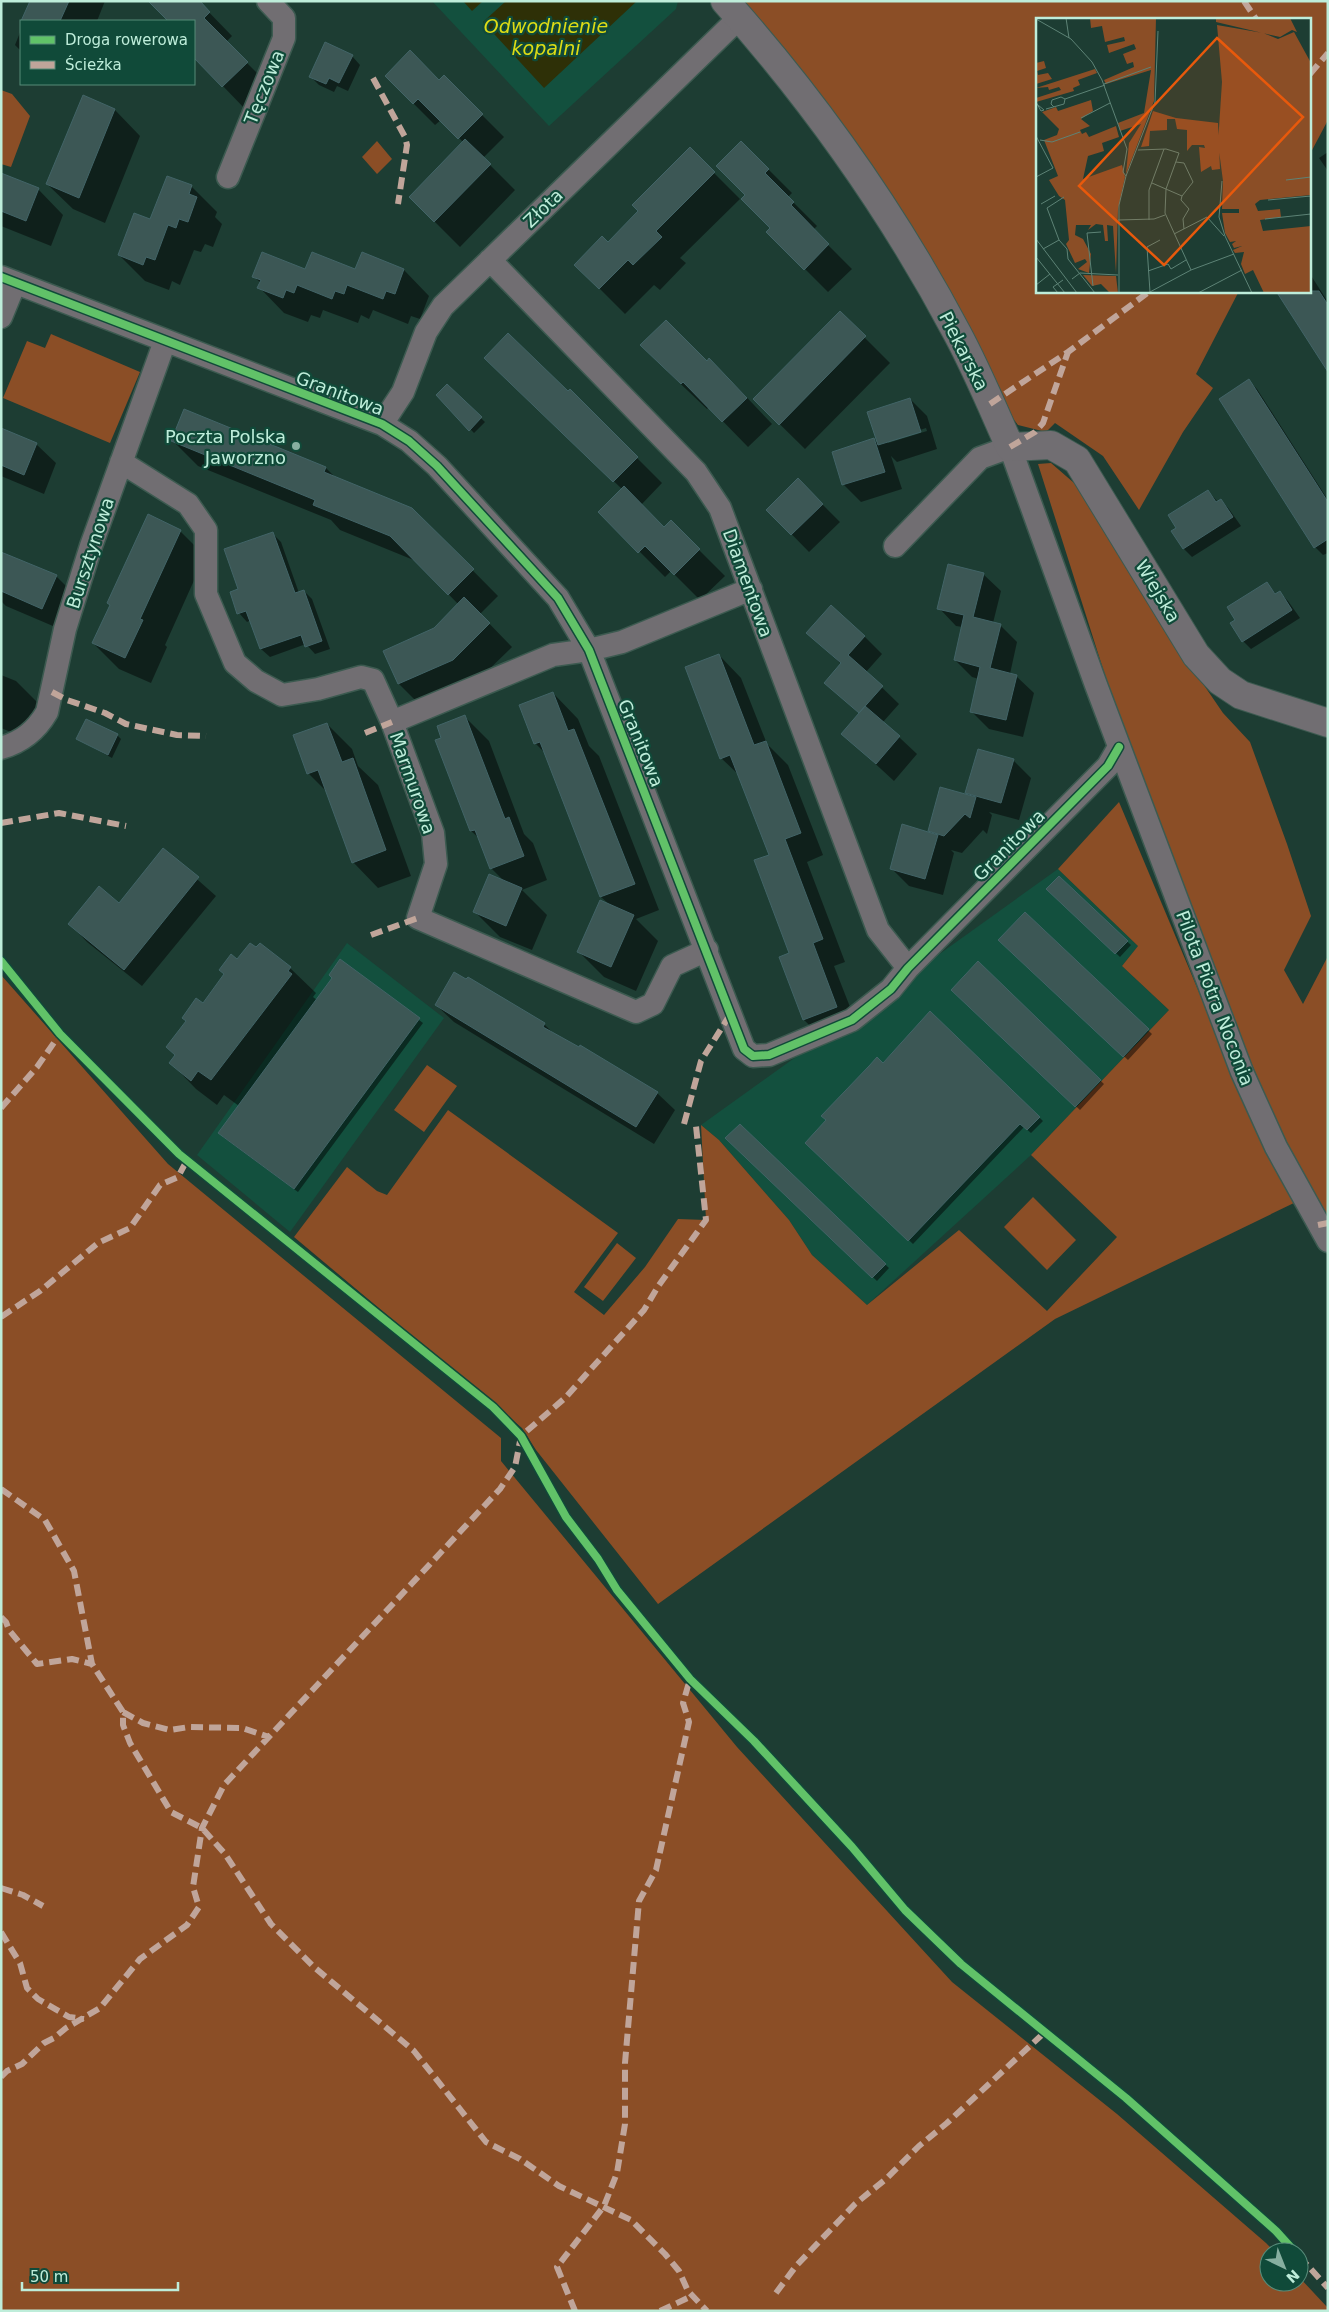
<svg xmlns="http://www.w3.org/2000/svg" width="1329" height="2312" font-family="'DejaVu Sans',sans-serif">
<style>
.built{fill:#13503e}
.green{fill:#8b4e26}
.water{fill:#2e3007}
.shadow{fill:#0007;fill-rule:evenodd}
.building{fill:#3c5755;stroke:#426467}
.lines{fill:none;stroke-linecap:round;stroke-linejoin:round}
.minor-casing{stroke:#3c5a50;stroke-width:25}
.tertiary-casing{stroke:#3c5a50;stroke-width:30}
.minor{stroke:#716e72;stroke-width:22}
.tertiary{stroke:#716e72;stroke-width:28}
.quiet{stroke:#c0a59a;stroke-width:6;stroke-dasharray:12 6;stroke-linecap:butt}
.cycleway-casing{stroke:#104a39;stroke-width:11}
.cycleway{stroke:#61c268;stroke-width:8}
.poi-dot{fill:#86afa0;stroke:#104a39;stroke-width:2}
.labels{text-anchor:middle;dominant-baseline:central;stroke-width:4.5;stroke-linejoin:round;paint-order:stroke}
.street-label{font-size:18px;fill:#beedda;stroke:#104a39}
.poi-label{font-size:18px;fill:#beedda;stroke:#104a39;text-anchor:end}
.water-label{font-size:19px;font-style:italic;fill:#dedc15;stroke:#104a39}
.inset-road{fill:none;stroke:#5d8376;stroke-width:1}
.view{fill:#e8590c;fill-opacity:0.15;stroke:#e8590c;stroke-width:2.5}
.inset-edge{fill:none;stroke:#beedda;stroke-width:2.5}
</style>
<rect width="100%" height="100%" fill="#1d3d33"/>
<path class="built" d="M432,1H678L676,9L549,126Z
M1058,869L1138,946L1122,966L1169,1010L1031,1155L867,1305L812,1255L789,1220L719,1140L701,1125Z
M347,943L444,1018L290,1232L197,1155Z"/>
<path class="green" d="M739,1H1328V120L1310,154V19H1038V291H1239L1196,374L1213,388L1183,432L1139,510L1103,456L1055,423L1046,432L1018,425L1005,408Z
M1,90L12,94L30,116L11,167L1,164Z
M377,141L392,159L377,174L362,157Z
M51,334L140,372L110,443L3,398L27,341L45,348Z
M1051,463L1081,489L1156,615L1223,713L1250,742L1287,844L1311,916L1284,970L1303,1004L1328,956V1221L1286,1144L1226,1004L1136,773L1038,464Z
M1119,802L1249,1111L1296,1202L1055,1319L658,1604L536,1450L522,1428L294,1237L347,1167L377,1191L387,1195L448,1110L618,1233L574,1292L604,1315L645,1267L678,1219L706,1220L701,1125L719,1140L789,1220L812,1255L867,1305L959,1230L1047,1311L1117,1237L1031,1155L1169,1010L1122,966L1138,946L1058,869Z
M1,975L168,1164L501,1438V1461L737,1747L952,1982L1117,2114L1266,2243L1275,2252H1269V2282H1299V2277L1328,2308V2311H1Z
M427,1065L457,1086L424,1132L394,1110Z
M1033,1197L1076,1240L1047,1270L1004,1227Z
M617,1243L636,1258L603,1301L584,1287Z"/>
<path class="water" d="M463,1H483L472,11Z
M506,1H637L544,88L483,22Z"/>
<path class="shadow" d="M31,1H105L97,21H23Z
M150,1H198L232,36L226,42L270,86L246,110L194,56V21H170Z
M21,30V51L15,45Z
M352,56L360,65L348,91L337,86L334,92L319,85L310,76Z
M386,76L439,82L444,77L504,137L483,158L515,190L460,247L410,197L463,142L441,120L435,125Z
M84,97L115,110L140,136L105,223L73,209L47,184Z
M741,142L792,193L788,197L817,226L813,230L852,269L828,292L768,232L772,228L746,195Z
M690,149L740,199L680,258L686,263L660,290L654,285L625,314L576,265L608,243L640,211Z
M1328,152V171L1319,158Z
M1,174L38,189L63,215L51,246L1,226Z
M191,186L217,212L215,217L222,224L213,247L205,244L201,252L194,250L180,285L172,281L169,290L145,281L119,255L151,221Z
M306,270H404L429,296L420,319L411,316L408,324L373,310L369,319L361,315L358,323L323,310L320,318L311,315L308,322L284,313L259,287L261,283L254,277Z
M1310,274L1328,302V369L1310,291Z
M840,313L890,363L805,449L754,399Z
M707,363L735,385L772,424L748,447L709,407L707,409L667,371Z
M1249,381L1257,389L1328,500V553L1323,555L1315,547Z
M511,383L568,393L570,391L662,483L641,505L665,529L671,522L725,576L700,600L671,571L665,577L600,512L623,490Z
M447,386L485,422L474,433L437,395Z
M910,399L927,416L937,449L897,462L891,456L902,489L861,502L844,485L833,453L874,440L880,445L869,412ZM926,428L927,431L888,443V441Z
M1,429L36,444L56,463L44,494L1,476Z
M173,441L326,468L336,478L412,509L498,596L480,614L512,647L476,682L422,707L399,684L384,652L435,629L459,605L416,561L340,530L331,520L198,466Z
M798,480L840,522L809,552L768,510Z
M1208,491L1218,502L1221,500L1229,509L1241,526L1192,557L1184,549L1178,528Z
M180,531L205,556L165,645L167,647L151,683L119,669L93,643Z
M272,533L281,542L299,593L304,591L312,599L330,649L315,654L306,644L270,657L261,649L251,620L247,622L239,613V590Z
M1,550L6,555L56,576L80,600L67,632L6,606L1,601Z
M983,574L1001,591L993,623L1000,625L1017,642L1010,674L1016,676L1034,693L1023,737L989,729L971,711L979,679L972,677L955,660L963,627L956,626L939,608Z
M1267,584L1277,595L1280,593L1288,601L1300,618L1251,649L1243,641L1237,620Z
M808,633L864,636L882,654L866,672L899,704L883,722L917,754L894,781L843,734L860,714L826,683L842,665Z
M719,655L741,678L767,744L788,765L823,855L807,862L845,962L834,966L859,1030L827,1042L804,1020L780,957L791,953L770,856L740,776L721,758Z
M1,675L16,681L41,706L28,739L1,728Z
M553,693L578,719L589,746L599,756L659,910L636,919L658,941L636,991L604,977L578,951L611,906L601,897L545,753L535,743Z
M465,717L489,741L524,834L533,843L547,880L522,890L547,915L532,950L500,937L474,911L504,881L491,868L480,839L471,831L443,739Z
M327,724L352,749L358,766L378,785L411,876L378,888L353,862L327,792L308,773Z
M117,735L121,739L112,758L77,739Z
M1013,760L1031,778L1019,820L989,812L992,815L987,834L983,830L962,853L951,850L954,853L943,895L909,886L891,868L932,834L929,831L970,797L967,793Z
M164,850L216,896L142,986L87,942L70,924L119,905Z
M1059,878L1131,945L1120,957L1048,889Z
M1025,914L1152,1034L1128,1060L1000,940Z
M260,944L290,968L316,993L313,997L317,1000L333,978L341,961L423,1023L298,1192L223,1137L239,1106L224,1095L217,1105L196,1089L171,1063L176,1056L167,1047L238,961Z
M978,963L1104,1084L1080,1110L953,990Z
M436,1005L544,1024L556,1036L657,1093L675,1110L654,1144L454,1022Z
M930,1013L1043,1121L1031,1133L1024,1127L913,1244L807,1143Z
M740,1125L889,1268L877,1281L727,1138Z"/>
<path class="building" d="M30,1H69L60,21H21Z
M148,1H200L210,12L204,18L248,62L222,87L194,58V21H168Z
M325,42L353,55L339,83L329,78L326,84L309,77Z
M410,50L439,80L444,75L483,114L458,139L418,99L413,104L385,76Z
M83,95L115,109L79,198L46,184Z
M465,139L491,164L434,222L409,197Z
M741,141L769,169L765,173L794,202L791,205L829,244L804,270L766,232L770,228L741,199L745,195L716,166Z
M690,147L715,172L656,231L662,237L633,265L628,260L599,289L574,265L602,236L608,242L638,211L632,205Z
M1,173L39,188L26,221L1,211Z
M167,176L192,185L189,194L197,197L188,222L179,219L176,228L168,225L155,260L146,257L143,265L118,255L134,213L150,219Z
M262,252L305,269L312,252L355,269L362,252L404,269L395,294L386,291L383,299L347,285L344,294L335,291L332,299L297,285L294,293L286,290L283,298L257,288L261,280L252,277Z
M1276,291H1319L1328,305V372Z
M840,311L866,336L779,425L753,399Z
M666,320L707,361L709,358L747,398L722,422L683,382L681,384L640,345Z
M508,333L568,391L570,389L638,457L613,482L484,358Z
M1249,379L1328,502V539L1314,548L1219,399Z
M447,384L482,417L469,431L436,395Z
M910,398L921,432L878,445L867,412Z
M184,409L326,467L324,472L412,508L474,569L448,595L390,536L313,505L315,500L171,441Z
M1,428L37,443L24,475L1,465Z
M874,438L885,472L842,485L832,452Z
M798,478L823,504L791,535L766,510Z
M624,486L664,527L671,520L700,549L674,575L645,546L638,553L598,512Z
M1208,490L1216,502L1221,499L1233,517L1183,549L1171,531L1176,528L1168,515Z
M148,514L181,530L140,619L143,620L125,658L92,643L110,605L107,603Z
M273,532L295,593L304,590L322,641L305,647L301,635L260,649L246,611L237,614L230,592L238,589L224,549Z
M1,552L57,575L42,609L1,591Z
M948,564L984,573L973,617L1001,624L990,668L1017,675L1006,720L970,712L980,667L954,660L964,615L937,609Z
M1267,582L1275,594L1280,591L1292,610L1242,642L1230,623L1235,620L1227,607Z
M464,597L490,623L453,660L398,684L383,651L434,628Z
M831,605L865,636L848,655L883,686L859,713L824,683L841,663L806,633Z
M719,654L754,745L766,741L801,833L785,839L823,939L813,943L837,1007L803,1020L779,957L789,953L754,860L769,855L730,755L720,759L685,667Z
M553,692L568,731L574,729L635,884L600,897L540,742L534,744L519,705Z
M865,706L900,736L876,764L841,734Z
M465,715L505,819L509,817L524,856L490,869L475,830L470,831L435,740L441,738L437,726Z
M86,719L118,734L108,755L76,739Z
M327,723L342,762L353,758L386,850L352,863L318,770L307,774L293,735Z
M978,749L1014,759L1001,803L965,793Z
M940,787L976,797L970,818L965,814L944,836L928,831Z
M902,824L938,835L925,879L890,869Z
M163,848L199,877L124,970L68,924L99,886L119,903Z
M489,874L522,888L506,926L473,912Z
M1059,876L1128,941L1115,954L1046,889Z
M600,900L634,915L611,967L577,952Z
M1025,912L1149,1029L1123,1057L998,940Z
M250,943L256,947L260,943L291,967L288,971L292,974L211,1080L198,1071L191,1081L169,1063L175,1055L166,1047L186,1021L182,1018L196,998L203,1003L224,974L219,970L231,954L237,959Z
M340,959L420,1018L294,1189L218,1133L332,978L329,975Z
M978,961L1101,1080L1075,1107L951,990Z
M454,972L466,979L468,977L545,1023L543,1027L579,1047L580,1045L658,1092L636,1127L435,1005Z
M930,1011L1040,1117L1027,1130L1020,1124L908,1241L805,1143L826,1120L821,1116L869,1066L877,1057L883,1063Z
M740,1124L886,1264L872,1278L725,1138Z"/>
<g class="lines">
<g class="minor-casing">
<path id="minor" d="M228,177L284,38V18L268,1
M490,260L696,472L720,508L878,930L908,968
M1,277L382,424L409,441L437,466L558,598L589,650L744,1049L753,1056L769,1055L852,1020L891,989L908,968L1108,766L1119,747
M1,317L15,283
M382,424L403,392L426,332L443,306L739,18
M121,462L188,504L206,530V594L235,663L256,681L282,695L318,689L361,677L373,680L392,722L433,833L436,864L418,918L636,1012L653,1004L672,966L707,950
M895,546L980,458L1010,447L1096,685L1242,1072L1276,1147L1328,1241
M392,722L553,655L589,650L622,642L751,589
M1,748C22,742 36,731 47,712L65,629L91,546L165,341"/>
</g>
<g class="tertiary-casing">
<path id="tertiary" d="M725,1C815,102 894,214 957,333C977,370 993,409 1010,447L1051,445L1077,460L1196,655L1220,681L1241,695L1328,723"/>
</g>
<use href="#minor" class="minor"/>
<use href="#tertiary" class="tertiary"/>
<path class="quiet" d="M1244,1L1256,19
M1310,74L1328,53
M373,78L405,137L407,145L398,204
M990,404L1068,352L1150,291
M1010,447L1035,432L1043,423L1068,352
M52,692L67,700L105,713L126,724L177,735L206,736
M365,733L392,722
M1,823L59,813L126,826
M371,935L418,918
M1,1108L37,1067L60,1034
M684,1124L701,1061L731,1013
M1318,1225L1328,1223
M1,1317L40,1291L98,1243L130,1228L160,1185L178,1177L187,1160
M1,1489L45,1520L74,1571L92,1664L123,1712V1725L130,1743L171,1812L202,1828L225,1854L271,1924L314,1967L414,2051L486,2142L520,2159L559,2186L631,2220L665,2254L679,2271L688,2291L707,2311
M1,1617L6,1622L9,1630L37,1664L72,1659L92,1664
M123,1712L143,1723L170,1730L189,1727L242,1728L269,1737
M1,1888L23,1895L43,1906
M1,1932L20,1963L27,1988L38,1999L69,2017L84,2019
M1,2077L7,2071L22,2064L44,2043L54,2038L66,2028L100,2008L140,1959L187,1925L199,1907L193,1887L202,1828L224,1785L500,1489L515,1467L521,1436L565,1398L644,1310L659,1285L706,1220L696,1126
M1299,2256L1328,2288
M776,2293L796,2266L855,2204L886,2179L919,2146L947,2123L1045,2032
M575,2311L557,2267L604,2206L617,2173L625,2124V2063L639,1901L656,1870L689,1722L683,1703L690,1679
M660,2311L692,2296"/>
<g class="cycleway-casing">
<path id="cycleway" d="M1,277L382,424L409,441L437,466L558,598L589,650L744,1049L753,1056L769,1055L852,1020L891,989L908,968L1108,766L1119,747
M1,961L60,1034L179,1154L493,1407L521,1436L566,1517L598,1559L617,1590L690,1679L754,1741L852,1847L905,1910L961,1964L1126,2098L1276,2231L1295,2252"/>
</g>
<use href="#cycleway" class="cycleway"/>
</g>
<circle class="poi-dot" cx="296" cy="446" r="5"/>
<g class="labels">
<g class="street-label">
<text transform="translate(264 87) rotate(-68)">Tęczowa</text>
<text transform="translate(543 208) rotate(-44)">Złota</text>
<text transform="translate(964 351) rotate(63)">Piekarska</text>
<text transform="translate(340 393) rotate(21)">Granitowa</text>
<text transform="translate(90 553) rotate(-72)">Bursztynowa</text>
<text transform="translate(748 583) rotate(70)">Diamentowa</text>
<text transform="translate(1158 591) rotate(59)">Wiejska</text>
<text transform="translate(641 743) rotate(68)">Granitowa</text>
<text transform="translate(413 783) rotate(71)">Marmurowa</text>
<text transform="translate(1009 845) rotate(-45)">Granitowa</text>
<text transform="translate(1215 998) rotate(69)">Pilota Piotra Noconia</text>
</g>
<g class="poi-label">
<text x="286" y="436">Poczta Polska<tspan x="286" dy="21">Jaworzno</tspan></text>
</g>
<g class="water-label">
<text x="546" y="26">Odwodnienie<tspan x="546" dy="22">kopalni</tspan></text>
</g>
</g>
<g transform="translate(1036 18)">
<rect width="275" height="275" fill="#1d3d33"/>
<path d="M54,0H120L118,83L90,156L93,125L105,106L84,113L82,105L108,95L115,52L70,66L68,62L98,49L97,44L91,46L87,36L100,31L98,26L73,35L71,27L89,23L88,19L69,24L66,8L55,10ZM180,0H254L261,14L256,12L244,19L180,4ZM181,7L227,15L242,21L258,14L275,45V177L224,182L219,186L222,193L244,191L245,199L224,202L227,213L275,208V275H228L217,252L209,256L205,246L208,234L199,235L197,232L206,228L198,230L196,226L200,223L194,224L189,215L186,195H203V191H186L187,163L182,125L186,64ZM8,43L10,50L1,53L2,57L12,55L16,61L0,66V45ZM59,51L61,55L42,62L44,67L37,70L38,73L0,84V80L25,72L23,69L13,72L12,69L0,70ZM55,82L57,93L45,101L54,108L44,112L46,116L50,114L53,119L80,108L83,119L66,125L68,133L52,138L47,161L86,147L89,159L82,191L80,255L77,208L71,207L72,223H69L67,207L60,206L52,212L55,207H40L39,217L47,221L55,236L53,255L42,251L51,244L49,241L39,245L30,226L33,222L29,182L23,178L13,162L22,158L8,122L21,117L23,111L6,94L20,89L22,93ZM117,93L140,100L182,105L184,151L176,152L175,148L165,154L163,129L169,130L168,127H156L151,133V112L141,111L139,101H131V112L114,113L113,128L105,129ZM47,257L80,258L82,275H74L65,266L56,268Z" fill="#8b4e26"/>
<path class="inset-road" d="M30,0L33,20M0,1L35,21L56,44L66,62L91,131L87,154L90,158M68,66L115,49M0,84L5,93L8,92L2,87M18,89L15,86L16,82L25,79L29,81L69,67M10,91L28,86L29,81M45,100L74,85M0,118L17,150L0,159M4,122L16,124L44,114M102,132L130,131L143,135L130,171L129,195L155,252M140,144L148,145L157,164L146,178M250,162L275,159M186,163L183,199L189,218L216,275M116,165L146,178M146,178L145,182L153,191L147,201L148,211M232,182L275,178M5,186L19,178M229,201L275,196M82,202L118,201L129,197M113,202V172L128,131M138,216L171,199L188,218M0,221L41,275M23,222L31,231L32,241L59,275M7,231L23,222L11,190L28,179M0,239L29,275M112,253L132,246L135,251L150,242M36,261L44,255L82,257M0,267L14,256M57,268L51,215L65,214M114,274L111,229L124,222M22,275L17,269L27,262M83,275V187L90,158L119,84L122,13M112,275L155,252L198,236M162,275L206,252"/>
<path class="view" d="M181,20L267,99L128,247L43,168Z"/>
<rect width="275" height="275" class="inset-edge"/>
</g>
<rect width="1329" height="2312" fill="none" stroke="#beedda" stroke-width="5"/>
<rect x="20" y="20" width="175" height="65" fill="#104a39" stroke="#568b79"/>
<rect x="30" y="36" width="25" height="8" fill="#61c268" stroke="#568b79"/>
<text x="65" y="45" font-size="15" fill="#beedda">Droga rowerowa</text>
<rect x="30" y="61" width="25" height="8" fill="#c0a59a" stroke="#568b79"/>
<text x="65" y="70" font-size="15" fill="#beedda">Ścieżka</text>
<g transform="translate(1284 2267) rotate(137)"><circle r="24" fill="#104a39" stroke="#568b79"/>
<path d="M0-4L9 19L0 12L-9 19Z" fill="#86afa0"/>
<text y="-8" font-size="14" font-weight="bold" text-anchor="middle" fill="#beedda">N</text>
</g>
<path d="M22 2282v8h156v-8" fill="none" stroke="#beedda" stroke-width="2.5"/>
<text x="30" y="2282" font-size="15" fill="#beedda" stroke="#104a39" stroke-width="4" paint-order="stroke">50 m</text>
</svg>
